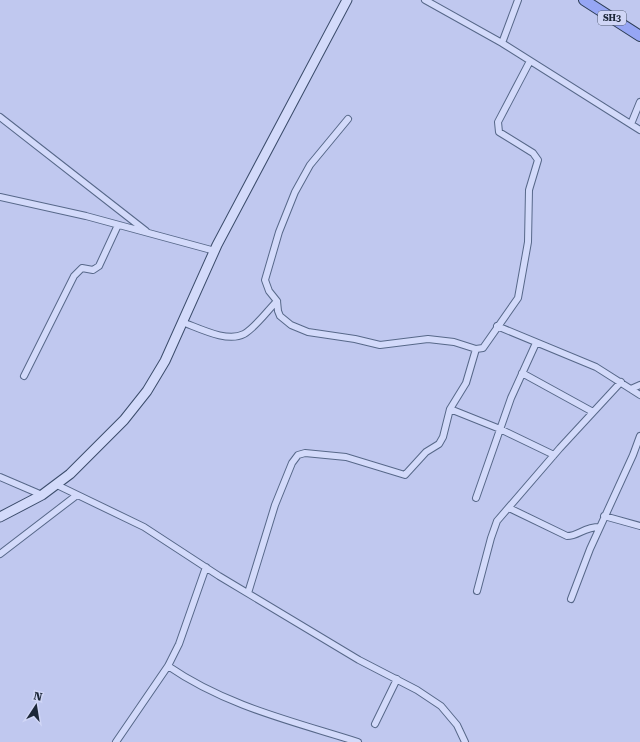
<svg xmlns="http://www.w3.org/2000/svg" width="640" height="742" font-family="'Roboto Serif',serif">
<style>
.lines{fill:none;stroke-linecap:round;stroke-linejoin:round}
.street-casing{stroke:#576889;stroke-width:8}
.secondary-casing{stroke:#3b4c6b;stroke-width:11}
.primary-casing{stroke:#2c3d56;stroke-width:12}
.street{stroke:#d3dafa;stroke-width:6}
.secondary{stroke:#d3dafa;stroke-width:9}
.primary{stroke:#96a6f4;stroke-width:10}
.labels{text-anchor:middle;dominant-baseline:central;stroke-width:3.5;stroke-linejoin:round;paint-order:stroke}
.shield{fill:#d0d6f6;stroke:#525c71;stroke-width:1}
.shield-label{font-size:9px;font-weight:bold;fill:#1c2738}
</style>
<rect width="100%" height="100%" fill="#c0c8ef"/>
<g class="lines">
<g class="street-casing">
<path id="street" d="M425,0L502,43L518,0
M502,43L640,130
M0,117L146,231
M348,119L310,165L295,192L279,232L265,280L269,291L277,301L278,311L280,316L291,325L308,332L355,339L380,345L428,339L454,342L476,349L483,348L518,298L528,242L529,190L538,160L533,153L499,132L498,122L530,61
M631,124L640,102
M0,197L86,216L215,251
M182,322C199,328 227,343 244,334C255,328 268,310 277,301
M497,326L596,367L640,395
M522,373L593,412
M24,376L74,276L82,268L93,270L99,266L118,225
M631,389L640,385
M450,409L500,429L554,455
M0,477L42,495
M57,485L144,527L219,576L359,660L417,690L441,706L457,725L465,742
M476,498L511,398L536,343
M509,508L567,536C579,536 583,527 600,527
M604,516L640,526
M0,554L77,495
M477,591L491,538L497,521L560,448L621,382
M248,593L275,505L292,463L298,455L305,453L346,457L405,475L426,452L439,444L443,437L450,409L466,383L476,349
M571,599L590,549L633,455L640,436
M168,666C226,706 292,721 358,742
M375,724L397,679
M116,742L168,666L179,644L206,567"/>
</g>
<g class="secondary-casing">
<path id="secondary" d="M0,517L42,495L70,474L124,420L147,391L165,361L217,245L347,0"/>
</g>
<g class="primary-casing">
<path id="primary" d="M584,0L640,36"/>
</g>
<use href="#street" class="street"/>
<use href="#secondary" class="secondary"/>
<use href="#primary" class="primary"/>
</g>
<g class="labels">
<rect class="shield" x="598" y="11" width="28" height="14" rx="3"/>
<g class="shield-label">
<text x="612" y="18">SH3</text>
</g>
</g>
<g transform="translate(36 706) rotate(12)" stroke="#d0d6f6" stroke-width="3" paint-order="stroke">
<path d="M0-3L7 15L0 10L-7 15Z" fill="#1c2738"/>
<text y="-6" font-size="11" font-weight="bold" text-anchor="middle" fill="#1c2738">N</text>
</g>
</svg>
